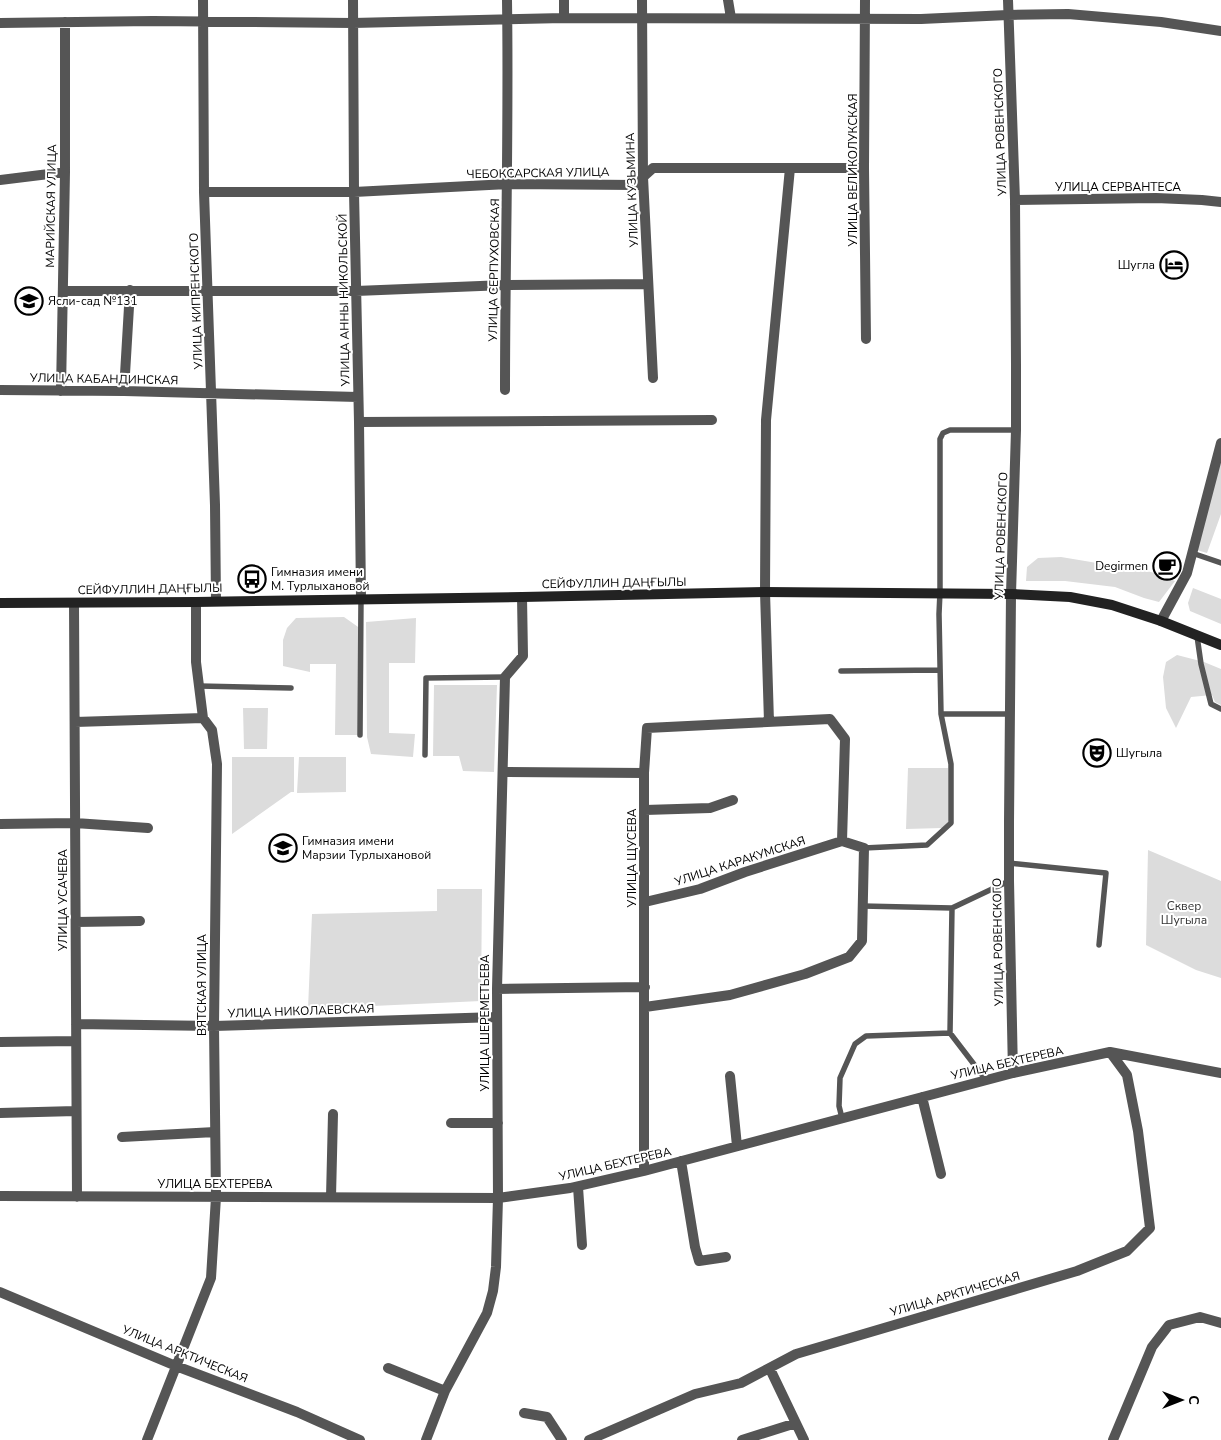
<svg xmlns="http://www.w3.org/2000/svg" width="1221" height="1440" font-family="'Nunito Sans',sans-serif">
<style>
.green{fill:#dcdcdc}
.lines{fill:none;stroke-linecap:round;stroke-linejoin:round}
.lane{stroke:#555;stroke-width:5.5}
.street{stroke:#555;stroke-width:10}
.secondary{stroke:#222;stroke-width:10}
.labels{text-anchor:middle;dominant-baseline:central;stroke-width:4;stroke-linejoin:round;paint-order:stroke}
.street-label{font-size:12px;fill:#000;stroke:#fff}
.poi-label{font-size:12px;fill:#000;stroke:#fff;text-anchor:start}
.park-label{font-size:12px;fill:#333;stroke:#fff}
</style>
<rect width="100%" height="100%" fill="#fff"/>
<path class="green" d="M1221,443V514L1207,553L1193,549Z
M1061,557L1151,572L1175,581L1159,602L1144,598L1115,587L1065,581H1026L1027,567L1038,558Z
M1193,588L1221,599V624L1190,611L1188,603Z
M344,617L361,629L360,735H335L336,664H310V672L283,666V640L287,628L296,618Z
M416,618L415,663H389V733L415,734L413,757L371,754L367,737L366,622Z
M1177,655L1204,662L1221,669V705L1215,702L1212,695L1191,697L1176,728L1166,708L1163,677L1166,662Z
M434,685H497L494,772L463,771L459,756H433Z
M243,708H268L267,749H244Z
M232,757H294V792H291L232,834Z
M299,757H346V792L297,793Z
M908,768H948V822L942,828L906,829Z
M1148,850L1221,881V978L1196,970L1146,945Z
M437,889H482L481,1001L308,1009L312,914L437,911Z"/>
<g class="lines">
<path class="lane" d="M1192,553L1221,563
M1197,636L1201,664L1211,704L1221,709
M841,671L940,670
M199,686L291,688
M941,714H1010
M360,735L361,599
M425,755L426,678L505,677
M864,848L927,845L951,823V764L941,714L939,614L940,592V439L943,433L950,430H1016
M1009,863L1106,873L1099,945
M862,906L952,908
M950,1033L952,908L1009,881
M842,1118L839,1106L840,1078L855,1044L866,1036L950,1033L986,1080"/>
<path class="street" d="M203,0L204,192L215,505L216,601
M353,0L354,192L359,422L361,599
M564,0V18
M642,0L643,177L653,378
M728,0L731,18
M865,0L864,168L866,339
M1008,0L1015,200L1016,364V430L1011,594L1009,822V881L1013,1073
M0,23L153,21L353,23L564,18L921,19L1008,15L1068,14L1161,22L1221,31
M0,180L65,172
M204,192H354L508,184L637,185L643,177L653,168H864
M1015,200L1156,198L1202,200L1221,202
M63,291H356L505,285L648,284
M0,390L124,391L358,397
M505,390C505,260 509,130 507,0
M61,391L65,172V22
M124,391L130,290
M359,422L712,420
M74,603L77,1197
M1161,621L1187,573L1221,443
M75,722L203,718
M769,722L765,592L766,420L790,168
M503,772L644,773
M645,810L710,808L733,800
M0,824L75,823L148,828
M645,902L700,889L745,872L842,841
M76,922L140,921
M497,989L645,987
M645,1007L730,995L805,974L849,957L862,941L864,848L842,841
M76,1024L214,1026L497,1017
M0,1042L76,1041
M730,1076L737,1146
M922,1097L941,1174
M0,1113L76,1111
M451,1123H498
M122,1137L215,1132
M681,1161L695,1247L699,1261L726,1257
M644,1171V773L647,728L830,719L845,739L842,841
M578,1187L582,1245
M0,1196L498,1198L570,1188L644,1171L1013,1073L1110,1052L1221,1073
M331,1197L333,1114
M0,1292L176,1366L297,1412L360,1440
M388,1368L445,1391
M770,1369L804,1440
M524,1413L547,1417L562,1440
M147,1440L211,1278L216,1197L214,1026L217,764L212,730L203,718L196,662V602
M426,1440L445,1391L487,1313L493,1291L496,1267L498,1198L497,989L505,677L523,656L522,597
M589,1440L695,1394L741,1383L796,1354L1077,1271L1127,1251L1150,1228L1138,1131L1127,1075L1110,1052
M742,1440L796,1423
M1113,1440L1152,1347L1169,1325L1200,1317L1221,1323"/>
<path class="secondary" d="M0,603L196,602L522,597L765,592L1011,594L1070,597L1112,605L1161,621L1221,645"/>
</g>
<defs>
<g id="hotel-ring" transform="scale(1.4375)"><circle r="9.5" fill="#fff" stroke="#000" stroke-width="1.5"/><path d="M-6-4.5h1.5V1H6V5H4.5V3h-9V5H-6ZM-4 0a1.8 1.8 0 1 1 3.6 0ZM.5 0V-2.5h3Q6-2.5 6 0Z" fill="#000"/></g>
<g id="school-ring" transform="scale(1.4375)"><circle r="9.5" fill="#fff" stroke="#000" stroke-width="1.5"/><path d="M0-5L7-2L0 1L-7-2ZM-4 1L0 2.5L4 1V4Q0 6-4 4Z" fill="#000"/></g>
<g id="cafe-ring" transform="scale(1.4375)"><circle r="9.5" fill="#fff" stroke="#000" stroke-width="1.5"/><path d="M-5.5-4.5H6V0H3Q3 3.5 0 3.5H-2.5Q-5.5 3.5-5.5 0ZM3-3.2v2h1.7v-2ZM-6 4.5H4V6H-6Z" fill="#000"/></g>
<g id="bus-ring" transform="scale(1.4375)"><circle r="9.5" fill="#fff" stroke="#000" stroke-width="1.5"/><path d="M-5-6H5V4H4V6H2V4H-2V6H-4V4H-5ZM-3.5-4V0h7V-4ZM-3.5 1.2v1.5H-2V1.2ZM2 1.2v1.5H3.5V1.2Z" fill="#000"/></g>
<g id="theatre-ring" transform="scale(1.4375)"><circle r="9.5" fill="#fff" stroke="#000" stroke-width="1.5"/><path d="M-5-5.5Q0-4 5-5.5V0Q5 5 0 6Q-5 5-5 0ZM-3.3-2.5H-1v1.5H-3.3ZM1-2.5H3.3v1.5H1ZM-2.8 1Q0 5.5 2.8 1Z" fill="#000"/></g>
</defs>
<g fill-rule="evenodd">
<use href="#hotel-ring" x="1174" y="265"/>
<use href="#school-ring" x="29" y="301"/>
<use href="#cafe-ring" x="1167" y="566"/>
<use href="#bus-ring" x="252" y="579"/>
<use href="#theatre-ring" x="1097" y="753"/>
<use href="#school-ring" x="283" y="848"/>
</g>
<g class="labels">
<g class="street-label">
<text transform="translate(1000 132) rotate(-92)">УЛИЦА РОВЕНСКОГО</text>
<text transform="translate(853 170) rotate(-90)">УЛИЦА ВЕЛИКОЛУКСКАЯ</text>
<text transform="translate(538 173) rotate(-1)">ЧЕБОКСАРСКАЯ УЛИЦА</text>
<text x="1118" y="187">УЛИЦА СЕРВАНТЕСА</text>
<text transform="translate(632 190) rotate(-92)">УЛИЦА КУЗЬМИНА</text>
<text transform="translate(51 206) rotate(-89)">МАРИЙСКАЯ УЛИЦА</text>
<text transform="translate(494 270) rotate(-89)">УЛИЦА СЕРПУХОВСКАЯ</text>
<text transform="translate(344 300) rotate(-91)">УЛИЦА АННЫ НИКОЛЬСКОЙ</text>
<text transform="translate(196 301) rotate(-92)">УЛИЦА КИПРЕНСКОГО</text>
<text transform="translate(104 379) rotate(1)">УЛИЦА КАБАНДИНСКАЯ</text>
<text transform="translate(1001 536) rotate(-88)">УЛИЦА РОВЕНСКОГО</text>
<text transform="translate(614 583) rotate(-1)">СЕЙФУЛЛИН ДАҢҒЫЛЫ</text>
<text transform="translate(150 589) rotate(-1)">СЕЙФУЛЛИН ДАҢҒЫЛЫ</text>
<text transform="translate(632 858) rotate(-90)">УЛИЦА ЩУСЕВА</text>
<text transform="translate(740 861) rotate(-18)">УЛИЦА КАРАКУМСКАЯ</text>
<text transform="translate(63 900) rotate(-90)">УЛИЦА УСАЧЕВА</text>
<text transform="translate(998 942) rotate(-91)">УЛИЦА РОВЕНСКОГО</text>
<text transform="translate(202 985) rotate(-90)">ВЯТСКАЯ УЛИЦА</text>
<text transform="translate(301 1011) rotate(-2)">УЛИЦА НИКОЛАЕВСКАЯ</text>
<text transform="translate(485 1023) rotate(-90)">УЛИЦА ШЕРЕМЕТЬЕВА</text>
<text transform="translate(1007 1063) rotate(-13)">УЛИЦА БЕХТЕРЕВА</text>
<text transform="translate(615 1164) rotate(-13)">УЛИЦА БЕХТЕРЕВА</text>
<text x="215" y="1184">УЛИЦА БЕХТЕРЕВА</text>
<text transform="translate(955 1294) rotate(-16)">УЛИЦА АРКТИЧЕСКАЯ</text>
<text transform="translate(185 1354) rotate(22)">УЛИЦА АРКТИЧЕСКАЯ</text>
</g>
<g class="poi-label">
<text x="1155" y="265" text-anchor="end">Шугла</text>
<text x="48" y="301">Ясли-сад №131</text>
<text x="1148" y="566" text-anchor="end">Degirmen</text>
<text x="271" y="572">Гимназия имени<tspan x="271" dy="14">М. Турлыхановой</tspan></text>
<text x="1116" y="753">Шугыла</text>
<text x="302" y="841">Гимназия имени<tspan x="302" dy="14">Марзии Турлыхановой</tspan></text>
</g>
<g class="park-label">
<text x="1184" y="906">Сквер<tspan x="1184" dy="14">Шугыла</tspan></text>
</g>
</g>
<g transform="translate(1181 1400) rotate(90)" stroke="#ffffff" stroke-width="4" paint-order="stroke">
<path d="M0-4L9 19L0 12L-9 19Z" fill="#000000"/>
<text y="-8" font-size="14" font-weight="bold" text-anchor="middle" fill="#000000">С</text>
</g>
</svg>
